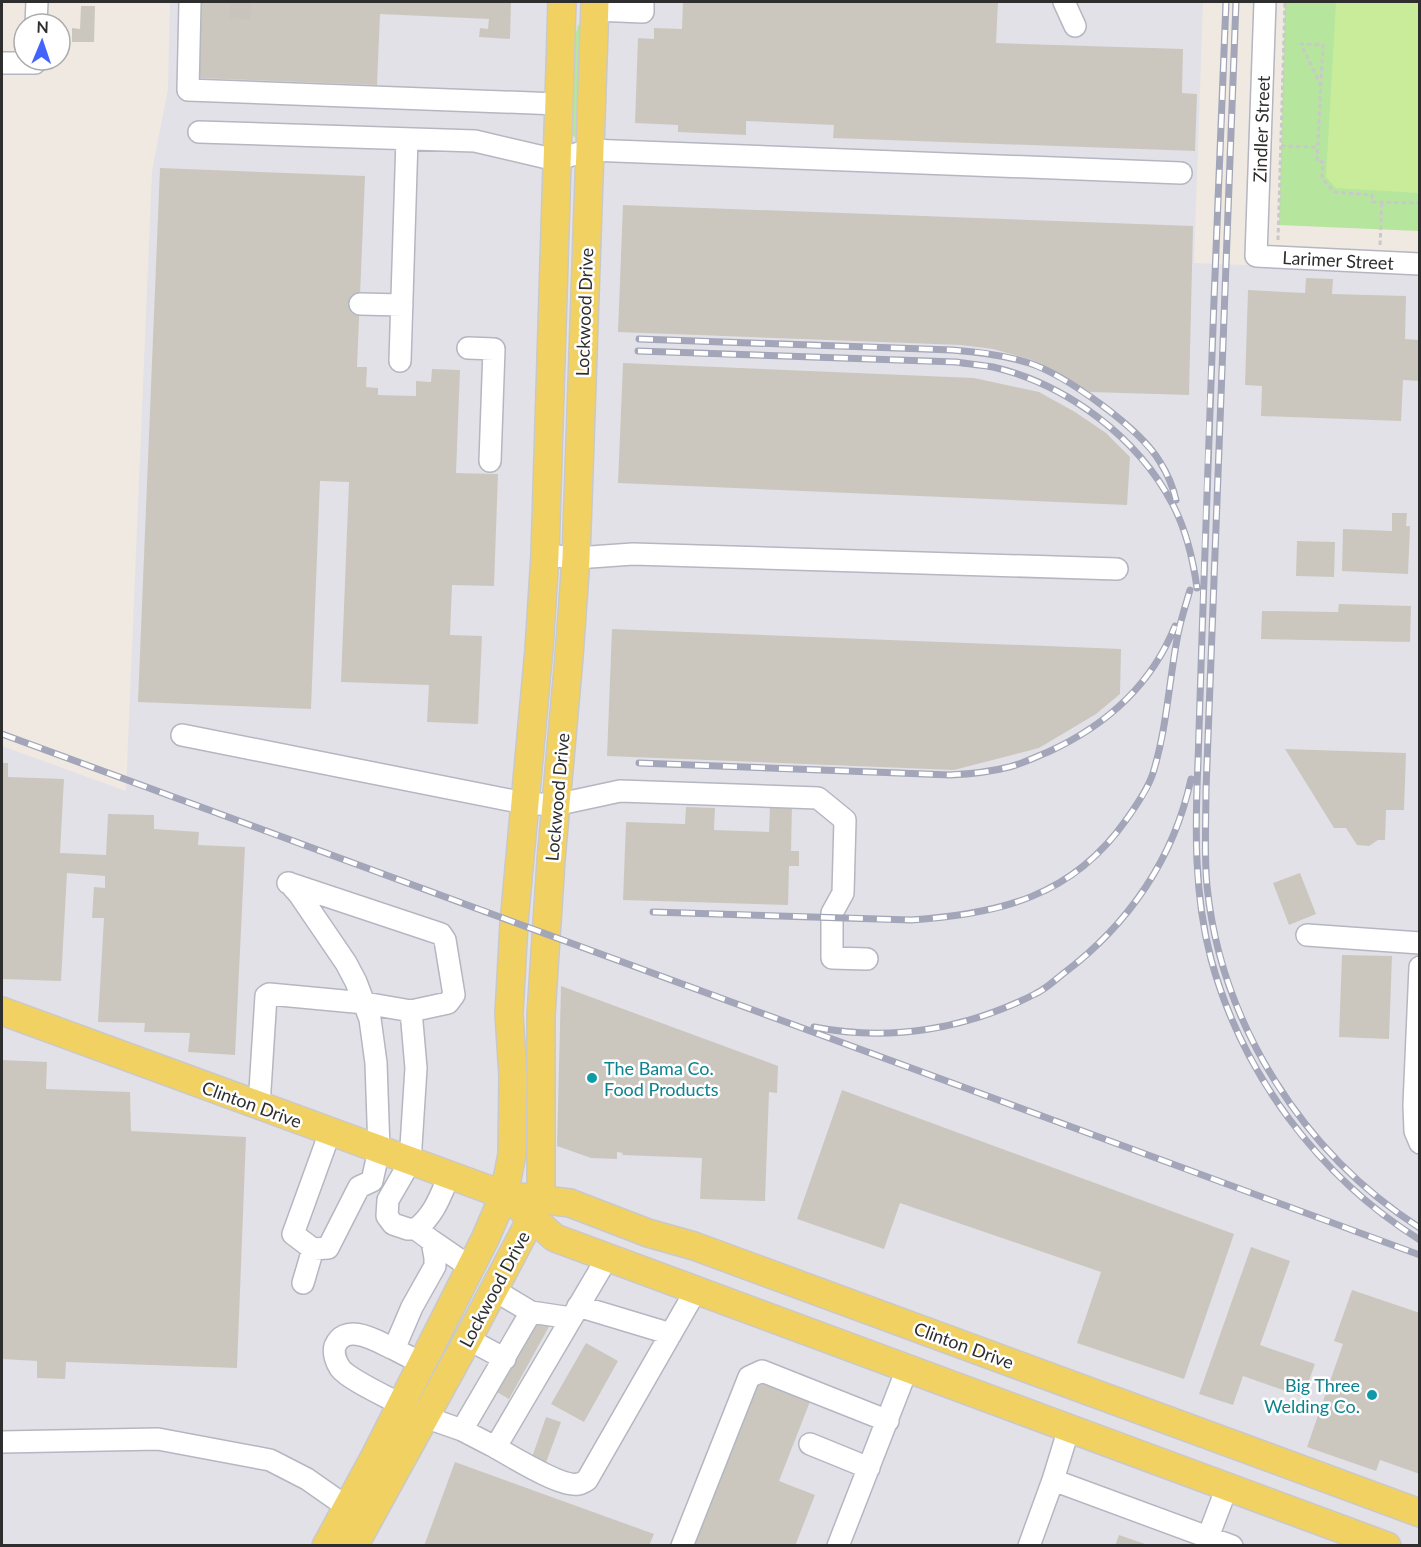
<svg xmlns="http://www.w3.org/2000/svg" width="1421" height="1547" font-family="Lato,sans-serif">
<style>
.industrial{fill:#e3e1e8}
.green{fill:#b6e59e}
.pitch{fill:#c9ec9a}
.building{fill:#cbc7bf}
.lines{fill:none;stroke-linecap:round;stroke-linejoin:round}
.minor-tunnel{stroke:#c8c4bd;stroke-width:21;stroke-dasharray:21 10;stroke-linecap:butt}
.minor-casing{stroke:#b4b7c1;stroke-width:24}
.major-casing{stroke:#c9c9c9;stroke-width:30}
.path{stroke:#c9c9c9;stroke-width:3;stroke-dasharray:4.5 3;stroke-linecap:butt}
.minor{stroke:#fff;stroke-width:21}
.major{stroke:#f2d163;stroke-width:27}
.rail-casing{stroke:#a3a6b8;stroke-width:7}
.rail{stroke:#fff;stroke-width:4.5;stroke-dasharray:14;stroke-linecap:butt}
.culture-dot{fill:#0f9aa8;stroke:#fff;stroke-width:2}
.labels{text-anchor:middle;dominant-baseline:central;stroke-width:5;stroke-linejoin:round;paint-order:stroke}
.street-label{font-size:18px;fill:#2e2e2e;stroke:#fff}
.culture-label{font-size:18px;fill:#0d838f;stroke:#fff;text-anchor:start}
</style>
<rect width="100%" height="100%" fill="#efe9e1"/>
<path class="industrial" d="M170,2H1203L1194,263L1419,272V1545H2V746L126,791L152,171L168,89Z"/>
<path class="green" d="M1285,2H1419V231L1279,225Z
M580,24L581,25L576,138L573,136L572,127L575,37L578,25Z"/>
<path class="pitch" d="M1336,2H1419V193L1336,188L1326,177Z"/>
<path class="building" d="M198,2H511L510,39L479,37L480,28L488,29L489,19L380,14L377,85L196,78Z
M683,2H998L996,43L1183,49L1182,93L1197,94L1195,151L833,138L834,125L746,121V135L678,132V125L635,123L638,38L654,39V28L682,29Z
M81,6H95L94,42H72V28L80,29Z
M160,168L365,176L357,367H367L366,387L378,388V395L416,396V381L431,382L432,369L460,370L456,473L498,474L494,586L452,585L450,635L482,636L478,724L427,722L429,685L341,682L349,482L320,481L311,709L138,702Z
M623,205L1193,226L1189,395L1090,392L1066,377L1032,360L993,349L961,345L618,332Z
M1306,278L1333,279L1332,294L1406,296L1405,339L1420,340V381L1403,380L1401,421L1261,416L1262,386L1245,385L1248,290L1305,293Z
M623,363L974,378L1039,392L1075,412L1106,433L1130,457L1127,505L618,483Z
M1392,513H1407L1406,526H1410L1408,574L1342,571L1343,529L1392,531Z
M1297,541L1335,542L1334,577L1296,576Z
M1339,604L1411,606L1410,642L1261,639L1262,611L1338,612Z
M612,629L1121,649L1120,694L1096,714L1039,748L954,770L607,756Z
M1285,749L1406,753L1404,810H1386L1385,840H1378L1369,846L1357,845L1346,828H1334Z
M2,763H8V777L64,779L60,853L106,855L108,814L154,815V829L199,832L198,845L245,847L235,1055L188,1052L190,1033L144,1032L145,1023L98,1022L104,918H92L94,887L105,888V876L67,873L61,981L2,979Z
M770,806H792L791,851H799V866H789L788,905L623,900L626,822L685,824L686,807L715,808L714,830L769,832Z
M1300,873L1316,914L1289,925L1273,883Z
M1342,955L1392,956L1389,1039L1339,1037Z
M561,986L778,1066L777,1093L769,1092L765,1201L700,1199L702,1158L622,1155L623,1153L617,1152V1159L591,1158L557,1146Z
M2,1060L47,1062L46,1089L130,1092L131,1131L246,1137L237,1368L66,1362L65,1379L37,1378V1361L2,1359Z
M842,1090L1234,1234L1184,1379L1077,1343L1101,1272L900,1203L884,1249L797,1219Z
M1251,1247L1290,1261L1260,1345L1315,1364L1303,1397L1243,1376L1233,1405L1199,1394Z
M1352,1290L1420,1313V1474L1380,1460L1376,1471L1307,1447L1343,1344L1334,1341Z
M537,1315L551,1323L509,1399L495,1391Z
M586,1343L618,1361L584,1422L551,1404Z
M758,1378L811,1399L779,1481L815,1495L795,1546H692Z
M546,1417L561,1422L544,1468L530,1463Z
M455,1462L654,1534L649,1546H424Z
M1119,1535L1148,1545V1546H1115Z"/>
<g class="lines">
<path class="minor-tunnel" d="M240,19L241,2"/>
<g class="minor-casing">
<path id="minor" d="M190,2L188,90L558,104
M1064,2L1075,26
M1265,2L1256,256L1420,264
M594,10L643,12V2
M36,24L37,2
M2,63H35V60
M199,132L475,141L556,160L589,150L1181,173
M360,304L402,305
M468,348L494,349L490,461
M400,361L407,139
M545,555L576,558L633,554L1117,569
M182,735L524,803L555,805L620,791L818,798L845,820L843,893L832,913V958L867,959
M288,883L441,934L445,940L454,995L448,1003L411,1011L416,1068L410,1162L388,1200L387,1216L393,1224L408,1229H416L432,1241L435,1258V1266L412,1307L394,1349L421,1363
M289,883L299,894L346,963L356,982L370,1019L376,1063L379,1150L372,1181L359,1187L328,1248L313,1249L293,1234L330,1132
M1307,935L1420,943
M1420,967L1414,1105L1415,1131L1420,1143
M259,1106L266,996L269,994L365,1003L411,1011
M416,1229C434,1215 440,1197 449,1176
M432,1241L470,1267
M303,1283L313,1249
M494,1290L531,1312L571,1318
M578,1306L671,1334
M468,1339L505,1359
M394,1349C378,1342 346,1321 335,1346C333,1353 336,1362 340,1368C348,1379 387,1397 400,1404
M425,1417L462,1430L491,1445L498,1443L607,1258
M1069,1428L1053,1480L1232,1546
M462,1430L531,1312
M2,1442L158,1439L270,1460L307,1479L347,1507
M810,1444L869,1468
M491,1445C508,1454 561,1488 578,1484C581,1484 584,1482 587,1480L696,1290
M1208,1537L1227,1487
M682,1546L749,1377L762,1371L888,1421
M838,1546L907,1369
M1029,1546L1053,1480"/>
</g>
<g class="major-casing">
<path id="major" d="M2,1011L504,1195L570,1203L648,1233L694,1246L1420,1513
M519,1207L555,1238L1387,1546
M326,1546L374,1458L485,1239L504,1195L512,1154L513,1076L509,1014L514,923L539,649L545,555L562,2
M354,1546L468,1339L541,1200V1015L551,860L569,657L576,558L595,2"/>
</g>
<path class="path" d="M1321,86L1301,44L1323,45L1317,161L1323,162L1322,178L1334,192L1372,195V202L1420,203
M1281,146L1317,147
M1278,240L1285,2
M1380,245L1382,202"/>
<use href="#minor" class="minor"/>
<use href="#major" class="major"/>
<g class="rail-casing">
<path id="rail" d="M1226,2C1218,213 1208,425 1202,636C1201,678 1199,720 1198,762C1195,829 1194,894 1211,959C1242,1074 1319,1177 1420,1240
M1236,2L1206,790C1206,822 1204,854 1207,886C1221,1024 1303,1153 1420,1228
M639,339L952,350C979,352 1004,355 1029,363C1066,375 1141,429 1160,462C1167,473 1173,487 1176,500
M638,351L956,362C968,364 981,365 993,367C1066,384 1138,437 1173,505C1186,530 1193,559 1197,588
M2,734L1420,1255
M639,763L950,775C970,774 990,772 1009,767C1022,764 1035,757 1048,752C1105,726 1151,686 1175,626
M653,912L911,920C999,914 1072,897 1126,820C1136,806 1148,789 1153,773C1167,728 1169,680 1178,634C1181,619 1186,604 1190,590
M814,1027C890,1042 967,1029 1035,994C1046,989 1055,980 1064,973C1129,924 1174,858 1191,779"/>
</g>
<use href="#rail" class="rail"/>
</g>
<g class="culture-dot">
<circle cx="592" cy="1078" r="6"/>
<circle cx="1372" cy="1395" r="6"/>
</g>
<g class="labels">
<g class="street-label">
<text transform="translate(1261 129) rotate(-88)">Zindler Street</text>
<text transform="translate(1338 260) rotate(3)">Larimer Street</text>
<text transform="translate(584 312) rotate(-88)">Lockwood Drive</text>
<text transform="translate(557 797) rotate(-85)">Lockwood Drive</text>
<text transform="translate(252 1104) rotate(20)">Clinton Drive</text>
<text transform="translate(494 1289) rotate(-62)">Lockwood Drive</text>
<text transform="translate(964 1345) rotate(20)">Clinton Drive</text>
</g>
<g class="culture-label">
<text x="604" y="1068">The Bama Co.<tspan x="604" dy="21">Food Products</tspan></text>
<text x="1360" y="1385" text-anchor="end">Big Three<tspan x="1360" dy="21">Welding Co.</tspan></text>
</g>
</g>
<rect width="1421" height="1547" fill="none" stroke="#2e2e2e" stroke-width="6"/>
<g transform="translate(42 42) rotate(2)"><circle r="28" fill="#ffffff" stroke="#ababab" stroke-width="1.5"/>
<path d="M0-4.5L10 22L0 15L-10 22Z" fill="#4264fb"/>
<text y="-9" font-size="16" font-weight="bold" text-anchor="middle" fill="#2e2e2e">N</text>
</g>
</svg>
